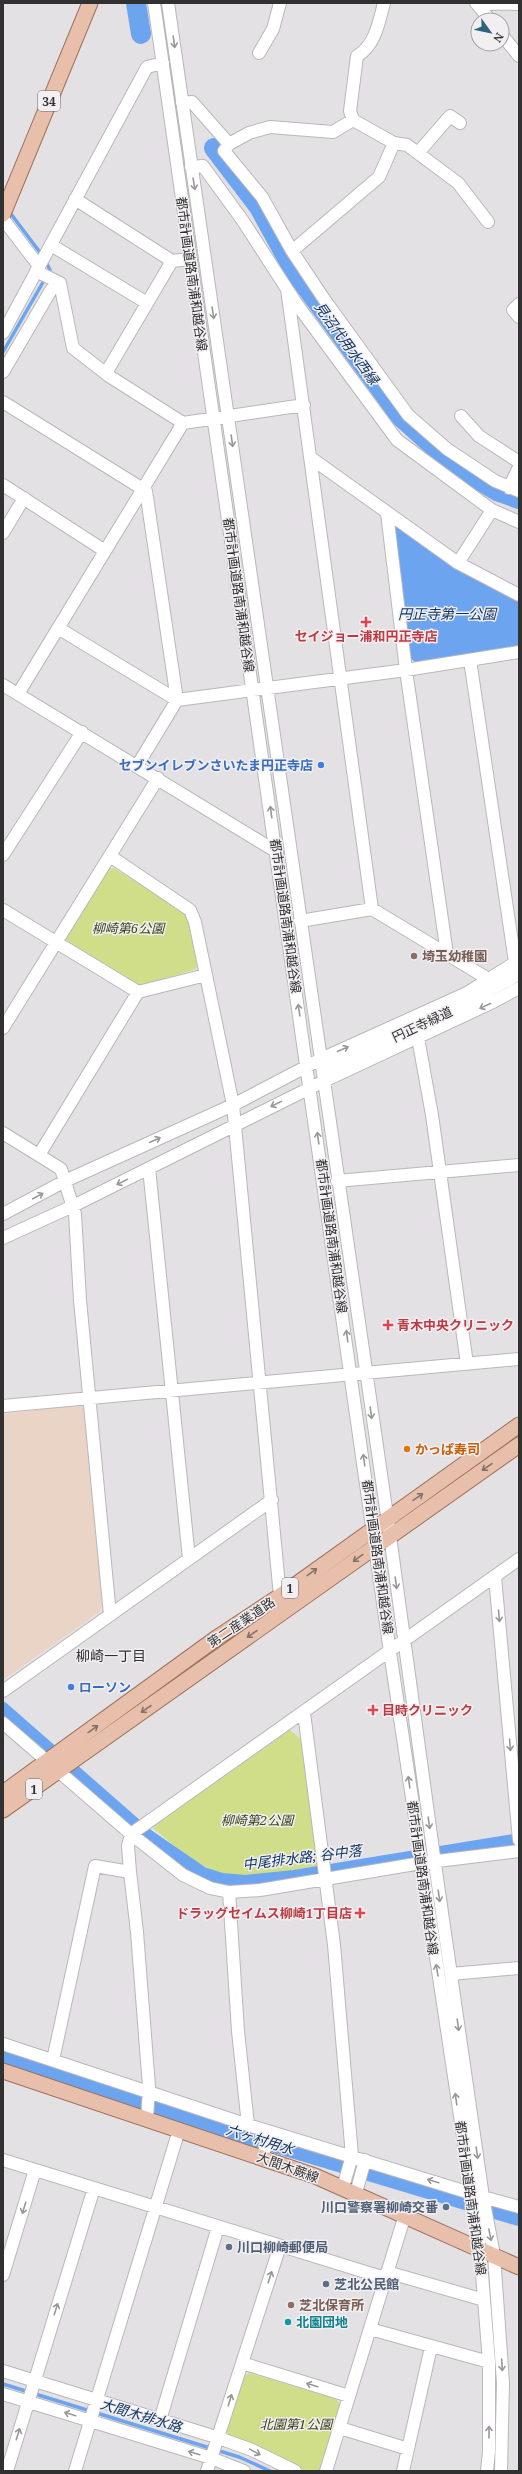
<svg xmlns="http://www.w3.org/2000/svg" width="522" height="2474" font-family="'Noto Serif','Noto Sans JP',serif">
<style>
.industrial{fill:#e9d4c6}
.green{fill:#d0de89}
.water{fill:#6da4f0}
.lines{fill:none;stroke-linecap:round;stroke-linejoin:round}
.stream{stroke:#6da4f0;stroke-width:3.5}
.canal{stroke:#6da4f0;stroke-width:12}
.river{stroke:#6da4f0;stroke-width:20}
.minor-casing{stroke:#bab7ba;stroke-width:14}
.major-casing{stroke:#9d715c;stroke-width:17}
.minor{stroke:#fff;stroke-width:12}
.major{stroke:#e7bfaa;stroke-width:15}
.oneway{stroke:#989898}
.oneway2{stroke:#837168}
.health-dot{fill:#e0444e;stroke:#f1eff1;stroke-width:1.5}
.shop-dot{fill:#3f7fe0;stroke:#f1eff1;stroke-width:1.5}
.education-dot{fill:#8d6e63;stroke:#f1eff1;stroke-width:1.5}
.food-dot{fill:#e8710a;stroke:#f1eff1;stroke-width:1.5}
.service-dot{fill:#5c6f8a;stroke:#f1eff1;stroke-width:1.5}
.culture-dot{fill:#0f9aa8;stroke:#f1eff1;stroke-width:1.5}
.labels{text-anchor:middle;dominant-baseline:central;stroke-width:3;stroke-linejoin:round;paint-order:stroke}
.shield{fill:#f1eff1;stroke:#6b6a6b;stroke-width:1}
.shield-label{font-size:12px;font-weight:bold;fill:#323132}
.street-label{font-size:13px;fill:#323132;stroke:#f1eff1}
.health-label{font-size:13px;font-weight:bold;fill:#be3a42;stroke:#f1eff1;text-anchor:start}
.shop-label{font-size:13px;font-weight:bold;fill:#366cbe;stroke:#f1eff1;text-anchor:end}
.park-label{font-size:13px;font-style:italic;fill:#3c4219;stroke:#f1eff1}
.education-label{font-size:13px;font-weight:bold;fill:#785e54;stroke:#f1eff1;text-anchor:start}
.food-label{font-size:13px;font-weight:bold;fill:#c56008;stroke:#f1eff1;text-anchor:start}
.service-label{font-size:13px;font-weight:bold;fill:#4e5e75;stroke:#f1eff1;text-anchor:start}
.culture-label{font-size:13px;font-weight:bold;fill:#0d838f;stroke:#f1eff1;text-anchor:start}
.water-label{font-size:14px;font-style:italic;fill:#113665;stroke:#f1eff1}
.neighbourhood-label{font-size:14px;fill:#323132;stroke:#f1eff1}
</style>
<rect width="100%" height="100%" fill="#e4e1e4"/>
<path class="industrial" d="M80,1405L87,1413L102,1606L99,1612L3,1680V1414Z"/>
<path class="green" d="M114,868L187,914L197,966L196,969L140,986L66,940L65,936L108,869Z
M290,1730L302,1740L317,1866C288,1871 255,1880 226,1874C198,1868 173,1845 152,1827Z
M249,2373L336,2399L341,2405L319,2471H305L288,2460L228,2435L227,2431L244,2377Z"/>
<path class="water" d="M396,524L455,569L519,599V646L415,662L410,658L391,527Z"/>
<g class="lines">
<path class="stream" d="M8,210L42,255
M3,352L50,270L45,260
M3,2384L239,2457L270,2471"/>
<path class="canal" d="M3,1708L149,1836L203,1873L222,1879L245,1881L294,1876L519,1839"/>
<path class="river" d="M136,3L141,34
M214,148L259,207L293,269L401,417L441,453L477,479L497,491L519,499
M3,2053L205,2122L519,2216"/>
<g class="minor-casing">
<path id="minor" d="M154,3L390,1652L480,2249L489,2362V2451L487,2471
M168,3L390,1536L434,1857L483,2197L494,2255L503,2383L501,2471
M476,3L519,4
M477,4L490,20
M502,35L519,56
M259,53L273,29L280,3
M182,103L192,102L229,144L249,133L270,127L333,132L353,120L394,143L407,145L458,183L488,222
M353,120L350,111L357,56C375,46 379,22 384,3
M229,144L224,151L262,197L292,251L324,299L408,415L447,449L495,481L519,491
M418,153L450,116L460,123
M191,167L203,166L243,221L296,303L397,440L492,510
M75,199L172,261
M3,219L39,266
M51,245L147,303
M292,251L379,177L394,143
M36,271L60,283L73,348L109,376L183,423
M287,289L372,909
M519,304L513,310L519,317
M3,333L147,67L163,63
M3,372L51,290L60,283
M106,373L172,261L190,259
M3,402L146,491L177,700
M461,416L479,436L519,462
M311,458L458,563L519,595
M3,485L105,551
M509,488L519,467
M387,513L406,670L447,954
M3,533L24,498
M458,563L492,510L519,522
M58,628L177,700
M470,660L515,962
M3,685L277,852
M18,694L183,423L304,405
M137,766L177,700L406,670L519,652
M3,855L82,732
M110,856L190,910L195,922L233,1105L280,1596
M3,910L138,992L206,975
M300,921L372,909L490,980
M3,1028L158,778
M418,1038L432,1115L467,1364
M323,1071L459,1007L519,974
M3,1133L61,1169L75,1214L80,1300L110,1615
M39,1155L138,992
M149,1168L189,1559
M337,1181L519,1165
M3,1214L65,1181L233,1105L321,1059L467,993L519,960
M3,1238L73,1206L324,1081L493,1002L519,988
M3,1406L519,1359
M495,1577L519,1840
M3,1691L272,1500
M304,1713L334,1945L352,2156L343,2187
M3,1723L131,1834L183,1875L210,1888L229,1892L260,1890L421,1863L519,1851
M229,1892L238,2031L248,2125
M451,1974L519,1968
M3,2044L248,2125L470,2193
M53,2060L95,1866L130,1872
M147,2119L149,2087L137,1932L130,1872L128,1846L131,1834L519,1559
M262,2158L270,2132
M3,2160L385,2278
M356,2193L365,2160
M483,2197L519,2207
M387,2272L484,2300
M3,2275L35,2170
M370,2329L489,2362
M242,2363L349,2396
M3,2371L219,2438L252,2450L295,2471
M3,2394L211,2458L244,2471
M160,2420L218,2227
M340,2428L408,2449
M7,2471L94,2188
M75,2471L179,2130
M207,2471L280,2246
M326,2471L405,2215
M403,2471L431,2347"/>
</g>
<g class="major-casing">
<path id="major" d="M3,214L90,3
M3,1793L218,1637L280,1596L519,1425
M3,1810L519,1445
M3,2071L315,2176L519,2267"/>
</g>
<use href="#minor" class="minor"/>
<use href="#major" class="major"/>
</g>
<defs><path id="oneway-shaft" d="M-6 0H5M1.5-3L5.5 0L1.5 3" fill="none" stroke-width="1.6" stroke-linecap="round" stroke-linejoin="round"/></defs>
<g class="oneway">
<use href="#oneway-shaft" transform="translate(174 42) rotate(82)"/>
<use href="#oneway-shaft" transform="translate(194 184) rotate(81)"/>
<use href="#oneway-shaft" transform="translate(213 313) rotate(81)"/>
<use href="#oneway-shaft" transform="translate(232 441) rotate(82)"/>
<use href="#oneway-shaft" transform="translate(271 812) rotate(-98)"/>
<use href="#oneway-shaft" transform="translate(485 1006) rotate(155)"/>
<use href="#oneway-shaft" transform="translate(299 1010) rotate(-99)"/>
<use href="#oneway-shaft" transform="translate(343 1049) rotate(-24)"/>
<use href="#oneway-shaft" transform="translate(276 1104) rotate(154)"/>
<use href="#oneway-shaft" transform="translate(318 1138) rotate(-98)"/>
<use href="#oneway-shaft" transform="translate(155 1140) rotate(-24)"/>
<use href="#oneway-shaft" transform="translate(122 1182) rotate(154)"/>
<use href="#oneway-shaft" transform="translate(38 1196) rotate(-28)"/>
<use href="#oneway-shaft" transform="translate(347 1336) rotate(-98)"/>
<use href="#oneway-shaft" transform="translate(371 1413) rotate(82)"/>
<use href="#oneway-shaft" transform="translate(364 1460) rotate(-98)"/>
<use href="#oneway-shaft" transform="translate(396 1583) rotate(82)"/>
<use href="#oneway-shaft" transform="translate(499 1616) rotate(85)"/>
<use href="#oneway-shaft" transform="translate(510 1745) rotate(86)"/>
<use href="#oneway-shaft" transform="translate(409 1782) rotate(-98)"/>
<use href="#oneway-shaft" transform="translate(429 1823) rotate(82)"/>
<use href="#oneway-shaft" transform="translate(439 1896) rotate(82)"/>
<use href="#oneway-shaft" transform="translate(437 1970) rotate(-100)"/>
<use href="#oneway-shaft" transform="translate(458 2025) rotate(82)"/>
<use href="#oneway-shaft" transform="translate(456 2099) rotate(-98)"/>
<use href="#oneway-shaft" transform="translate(477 2153) rotate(82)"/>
<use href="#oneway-shaft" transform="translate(433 2181) rotate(-163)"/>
<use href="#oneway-shaft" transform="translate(24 2208) rotate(107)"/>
<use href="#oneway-shaft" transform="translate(490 2235) rotate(79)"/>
<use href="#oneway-shaft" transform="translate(270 2277) rotate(-72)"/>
<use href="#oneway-shaft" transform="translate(56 2309) rotate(-73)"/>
<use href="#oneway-shaft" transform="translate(502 2365) rotate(87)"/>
<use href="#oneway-shaft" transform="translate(312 2385) rotate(-163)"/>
<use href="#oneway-shaft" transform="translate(230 2400) rotate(-73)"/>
<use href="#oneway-shaft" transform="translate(70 2414) rotate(-163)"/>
<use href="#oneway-shaft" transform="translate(489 2432) rotate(-90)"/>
<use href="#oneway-shaft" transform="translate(18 2434) rotate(-73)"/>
<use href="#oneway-shaft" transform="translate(255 2452) rotate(29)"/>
<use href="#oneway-shaft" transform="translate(194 2453) rotate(-163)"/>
</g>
<g class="oneway2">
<use href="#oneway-shaft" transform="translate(487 1467) rotate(145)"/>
<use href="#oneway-shaft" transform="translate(418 1497) rotate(-35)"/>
<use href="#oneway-shaft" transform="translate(358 1558) rotate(144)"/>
<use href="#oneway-shaft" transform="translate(312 1572) rotate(-36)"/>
<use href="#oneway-shaft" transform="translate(252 1634) rotate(145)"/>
<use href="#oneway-shaft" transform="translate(146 1709) rotate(145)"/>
<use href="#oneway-shaft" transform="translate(93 1729) rotate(-36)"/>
</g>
<g class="health-dot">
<path d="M364 616h4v4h4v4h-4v4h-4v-4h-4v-4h4z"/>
<path d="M386 1319h4v4h4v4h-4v4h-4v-4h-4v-4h4z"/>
<path d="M371 1704h4v4h4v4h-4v4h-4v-4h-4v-4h4z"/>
<path d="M358 1907h4v4h4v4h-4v4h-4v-4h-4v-4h4z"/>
</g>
<g class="shop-dot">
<circle cx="321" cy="765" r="4"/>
<circle cx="71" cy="1687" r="4"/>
</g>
<g class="education-dot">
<circle cx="414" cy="956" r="4"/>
<circle cx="291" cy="2305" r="4"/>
</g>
<circle class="food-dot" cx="407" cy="1449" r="4"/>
<g class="service-dot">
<circle cx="446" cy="2207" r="4"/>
<circle cx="229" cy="2247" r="4"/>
<circle cx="326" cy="2284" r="4"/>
</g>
<circle class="culture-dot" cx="288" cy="2322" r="4"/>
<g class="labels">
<g class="shield">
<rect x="38" y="91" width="22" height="20" rx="3"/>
<rect x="282" y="1578" width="16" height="20" rx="3"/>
<rect x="26" y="1779" width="16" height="20" rx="3"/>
</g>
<g class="shield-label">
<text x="49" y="101">34</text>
<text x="290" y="1588">1</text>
<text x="34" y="1789">1</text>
</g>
<g class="street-label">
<text transform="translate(192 274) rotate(82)">都市計画道路南浦和越谷線</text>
<text transform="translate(239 595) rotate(82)">都市計画道路南浦和越谷線</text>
<text transform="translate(286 916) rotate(82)">都市計画道路南浦和越谷線</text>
<text transform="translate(422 1024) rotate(-25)">円正寺緑道</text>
<text transform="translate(332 1236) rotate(82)">都市計画道路南浦和越谷線</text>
<text transform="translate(378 1557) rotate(82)">都市計画道路南浦和越谷線</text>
<text transform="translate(241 1622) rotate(-34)">第二産業道路</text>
<text transform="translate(423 1878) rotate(82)">都市計画道路南浦和越谷線</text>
<text transform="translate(288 2167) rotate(20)">大間木蕨線</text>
<text transform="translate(471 2198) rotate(82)">都市計画道路南浦和越谷線</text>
</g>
<g class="health-label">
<text x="366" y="636" text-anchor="middle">セイジョー浦和円正寺店</text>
<text x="397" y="1325">青木中央クリニック</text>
<text x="382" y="1710">目時クリニック</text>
<text x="352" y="1913" text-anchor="end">ドラッグセイムス柳崎1丁目店</text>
</g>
<g class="shop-label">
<text x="313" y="765">セブンイレブンさいたま円正寺店</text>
<text x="79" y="1687" text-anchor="start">ローソン</text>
</g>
<g class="park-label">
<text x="128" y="928">柳崎第6公園</text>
<text x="257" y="1820">柳崎第2公園</text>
<text x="296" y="2424">北園第1公園</text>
</g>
<g class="education-label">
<text x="422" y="956">埼玉幼稚園</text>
<text x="299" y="2305">芝北保育所</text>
</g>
<g class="food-label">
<text x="415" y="1449">かっぱ寿司</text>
</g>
<g class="service-label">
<text x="438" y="2207" text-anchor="end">川口警察署柳崎交番</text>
<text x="237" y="2247">川口柳崎郵便局</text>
<text x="334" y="2284">芝北公民館</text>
</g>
<g class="culture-label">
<text x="296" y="2322">北園団地</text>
</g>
<g class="water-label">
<text transform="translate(347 343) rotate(54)">見沼代用水西縁</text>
<text x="447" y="613">円正寺第一公園</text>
<text transform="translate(302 1857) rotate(-7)">中尾排水路; 谷中落</text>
<text transform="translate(260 2139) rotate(17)">六ヶ村用水</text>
<text transform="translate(141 2415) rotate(17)">大間木排水路</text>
</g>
<g class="neighbourhood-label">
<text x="111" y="1655">柳崎一丁目</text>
</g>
</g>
<rect width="522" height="2474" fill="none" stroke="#323132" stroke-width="8"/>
<g transform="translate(490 32) rotate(123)"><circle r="19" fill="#f1eff1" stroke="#a5a3a5"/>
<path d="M0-3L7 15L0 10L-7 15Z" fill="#2e637f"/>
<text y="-6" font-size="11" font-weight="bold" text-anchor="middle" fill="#323132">N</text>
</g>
</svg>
